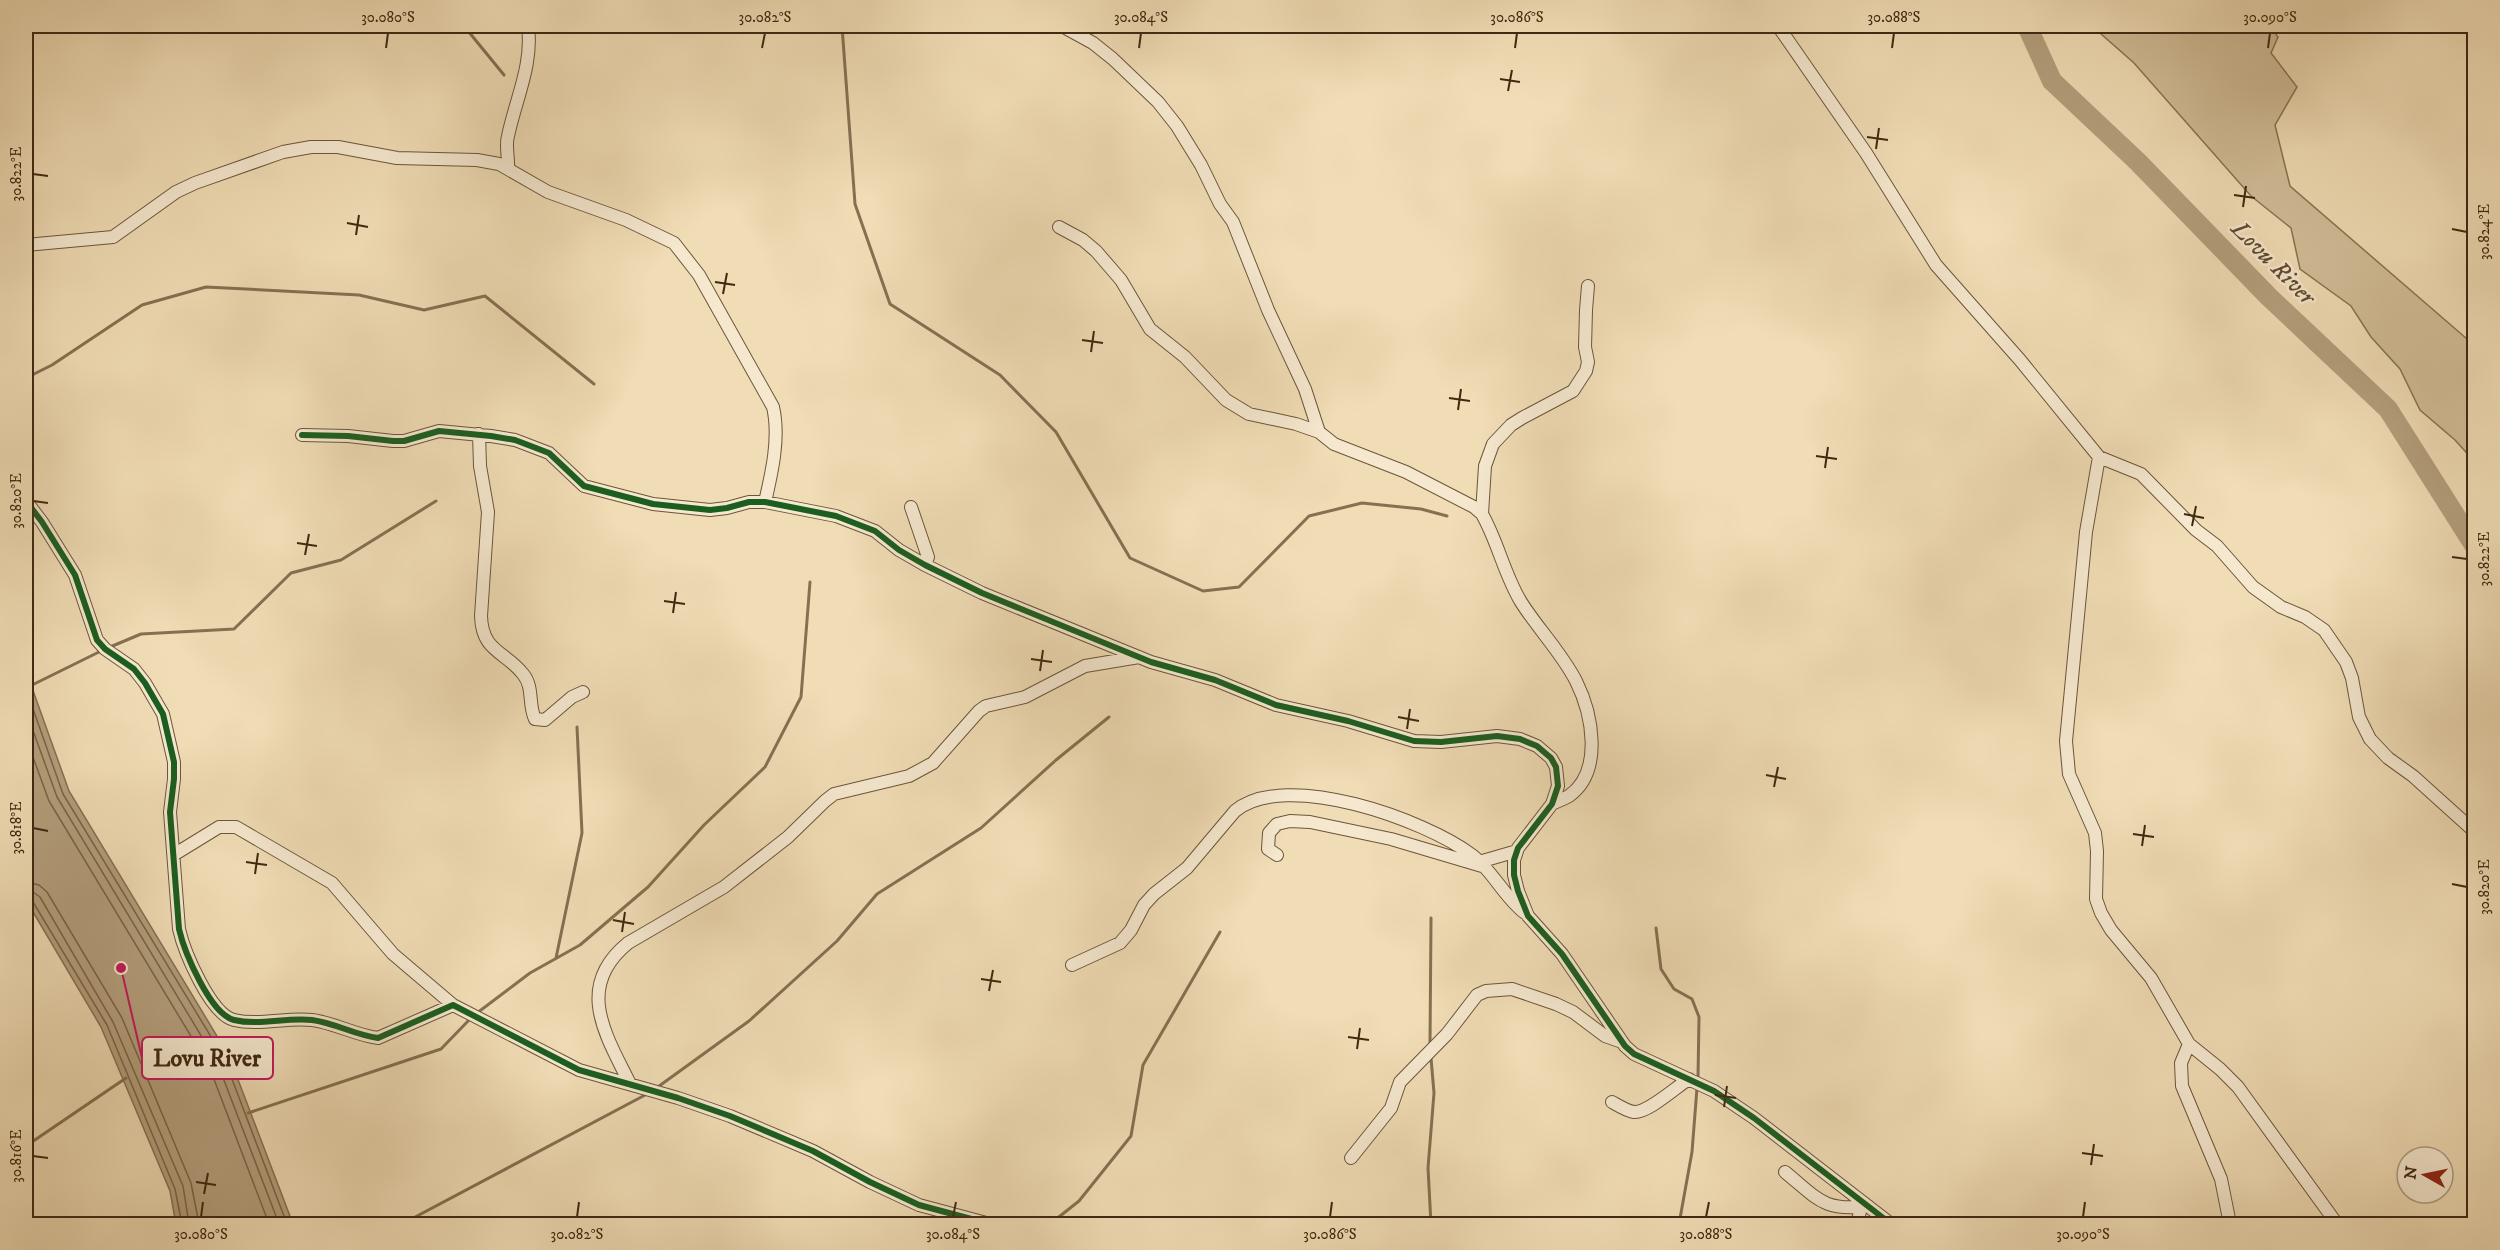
<svg xmlns="http://www.w3.org/2000/svg" width="2500" height="1250" font-family="'IM FELL DW Pica',serif">
<style>
.green{fill:#d2be99;stroke:#887455;stroke-width:1.5}
.water{fill:#b49f7d;stroke:#857052;stroke-width:1.5}
.lines{fill:none;stroke-linecap:round;stroke-linejoin:round}
.shore{stroke:#7a6447;stroke-width:1.5}
.stream{stroke:#857052;stroke-width:3}
.river{stroke:#b49f7d;stroke-width:20}
.street-casing{stroke:#6b563a;stroke-width:14}
.street{stroke:#f5e8cf;stroke-width:12}
.cycleway-casing{stroke:#f5e8cf;stroke-width:10}
.cycleway{stroke:#1b5e20;stroke-width:6}
.ticks{fill:none;stroke:#3f2911;stroke-width:2}
.labels{text-anchor:middle;dominant-baseline:central;stroke-width:5;stroke-linejoin:round;paint-order:stroke}
.water-label{font-size:24px;font-style:italic;fill:#624c31;stroke:#f5e8cf}
.leader{fill:none;stroke:#c2185b;stroke-width:2}
.callout-dot{fill:#c2185b;stroke:#f5e8cf;stroke-width:2}
.callout{fill:#f5e8cf;stroke:#c2185b;stroke-width:2}
.callout-label{font-size:24px;text-anchor:middle;font-weight:bold;fill:#3f2911}
.neatline{fill:none;stroke:#3f2911;stroke-width:2}
.ticks-label{font-size:15px;text-anchor:middle;fill:#3f2911}
</style>
<rect width="100%" height="100%" fill="#f0dcb5"/>
<filter id="stains"><feTurbulence type="fractalNoise" baseFrequency=".00333" numOctaves="4"/><feColorMatrix values="0 0 0 0 .2 0 0 0 0 .09 0 0 0 0 .02 0 0 0 .5 -.17"/></filter>
<radialGradient id="worn" r=".72"><stop offset=".6" stop-color="#630" stop-opacity="0"/><stop offset="1" stop-color="#630" stop-opacity=".3"/></radialGradient>
<path class="green" d="M2092,26H2270L2278,37L2271,53L2297,87L2275,125L2290,186L2474,345V461L2455,440L2420,410L2400,369L2371,337L2351,306L2300,269L2291,228L2251,196L2134,63Z"/>
<path class="water" d="M26,671L69,791L229,1056L293,1224H176L170,1191L101,1027L26,900Z"/>
<g class="lines">
<path class="shore" d="M26,689L63,794L224,1058L287,1224
M26,711L57,797L217,1062L279,1224
M26,738L49,801L209,1066L269,1224
M26,882L39,885L47,892L122,1018L191,1183L199,1224
M26,891L33,892L40,897L113,1022L183,1186L189,1224
M26,898L33,902L107,1025L175,1189L182,1224"/>
<path class="stream" d="M464,26L504,75
M842,26L855,204L890,304L1000,375L1056,432L1130,558L1203,591L1239,587L1309,516L1362,503L1421,509L1447,516
M26,378L52,365L142,305L206,287L359,295L424,310L485,296L594,384
M110,647L141,634L234,629L291,573L341,560L436,501
M26,688L101,651
M1656,928L1661,969L1674,989L1692,999L1699,1017L1698,1078
M556,958L582,833L577,727
M477,1013L530,973L580,945L648,887L704,825L765,767L801,697L810,582
M1430,1045L1431,918
M1431,1058L1434,1093L1428,1168L1431,1224
M655,1089L749,1021L837,941L877,894L981,828L1056,760L1109,717
M248,1113L441,1049L470,1019
M26,1146L126,1078
M402,1224L647,1094
M1050,1224L1079,1201L1131,1136L1143,1065L1220,932
M1679,1224L1692,1152L1697,1088"/>
<path class="river" d="M2027,26L2052,81L2138,162L2269,297L2388,409L2474,545"/>
<g class="street-casing">
<path id="street" d="M1062,26L1093,43L1113,59L1158,102L1177,126L1201,165L1220,204L1233,222L1268,310L1305,389L1319,432L1334,444L1406,472L1474,507L1482,514C1498,542 1504,574 1521,602C1538,629 1561,652 1576,681C1592,713 1604,771 1569,796C1564,799 1558,801 1552,804
M1778,26L1866,153L1936,265L2020,360L2099,457L2141,474L2196,530L2217,546L2253,587L2281,607L2305,617L2324,630L2346,662L2352,678L2359,717L2370,739L2388,758L2413,776L2474,831
M508,169C509,158 505,146 508,136C516,98 533,65 528,26
M1059,227L1083,240L1096,251L1121,280L1150,329L1185,357L1226,400L1249,414L1296,424L1319,432
M26,245L113,237L176,192L195,183L283,152L311,147H338L397,158L477,160L499,164L548,192L626,220L674,243L699,275L773,407C780,437 772,472 765,502
M479,434L480,466L488,512L481,616C482,652 505,651 523,674C534,687 528,705 535,719L545,720L572,697L583,692
M302,435L348,436L393,441H404L439,431L491,436L515,440L549,453L584,486L653,504L710,510L727,508L749,502H765L836,516L875,531L899,550L925,565L982,593L1151,662L1215,680L1276,705L1348,721L1414,741L1441,742L1497,736L1520,739L1537,746L1551,758L1556,767L1558,786L1552,804L1518,848L1514,860V875L1518,891L1528,916L1562,954L1625,1046L1634,1054L1714,1091L1754,1118L1891,1224
M2099,457L2086,532L2066,741L2069,774L2095,833L2097,851L2096,899L2101,913L2111,930L2151,978L2189,1044L2220,1069L2238,1087L2337,1224
M26,501L42,522L75,575L97,640L105,649L134,669L145,683L163,714L174,762V779L170,812L179,929C184,951 210,1014 234,1020C259,1026 287,1017 312,1020C335,1023 355,1035 378,1038L453,1005L579,1070L678,1098L730,1116L813,1151L870,1182L919,1205L990,1224
M911,507L928,557L925,565
M1482,514L1485,466L1493,444L1511,425L1522,418L1573,391L1586,371L1588,362L1585,347L1586,310L1588,286
M175,854L219,827H236L332,883L393,954L453,1005
M1277,855L1268,849L1269,833L1277,824L1290,821L1310,822L1391,839L1482,866
M1479,862L1517,851
M1072,965L1120,943L1131,930L1144,905L1154,894L1187,868L1235,811C1286,769 1425,820 1472,855C1493,871 1504,897 1525,913
M2189,1044L2181,1063L2182,1086L2221,1179L2230,1224
M630,1084C606,1035 574,987 628,943L724,887L788,837L825,801L834,794L909,776L933,763L979,711L986,706L1025,697L1085,666L1139,657
M1612,1102C1619,1106 1627,1111 1634,1112C1648,1113 1676,1087 1689,1079
M1351,1158L1391,1108L1400,1082L1447,1034L1477,995L1486,991L1512,989L1556,1004L1573,1012L1605,1036L1622,1042
M1785,1172C1818,1199 1824,1212 1868,1206
M1857,1224L1861,1207"/>
</g>
<use href="#street" class="street"/>
<g class="cycleway-casing">
<path id="cycleway" d="M302,435L348,436L393,441H404L439,431L491,436L515,440L549,453L584,486L653,504L710,510L727,508L749,502H765L836,516L875,531L899,550L925,565L982,593L1151,662L1215,680L1276,705L1348,721L1414,741L1441,742L1497,736L1520,739L1537,746L1551,758L1556,767L1558,786L1552,804L1518,848L1514,860V875L1518,891L1528,916L1562,954L1625,1046L1634,1054L1714,1091L1754,1118L1891,1224
M26,501L42,522L75,575L97,640L105,649L134,669L145,683L163,714L174,762V779L170,812L179,929C184,951 210,1014 234,1020C259,1026 287,1017 312,1020C335,1023 355,1035 378,1038L453,1005L579,1070L678,1098L730,1116L813,1151L870,1182L919,1205L990,1224"/>
</g>
<use href="#cycleway" class="cycleway"/>
</g>
<path class="ticks" d="M386,48L388,33M762,48L765,33M1139,48L1141,33M1515,48L1517,33M1892,48L1894,33M2268,48L2270,33M1500,79L1520,82M1508,91L1512,70M1867,137L1888,140M1876,149L1879,128M33,174L48,176M2234,195L2255,198M2243,207L2246,186M347,223L368,227M2452,229L2467,232M356,235L359,215M715,282L735,285M723,294L727,273M1082,340L1103,343M1091,352L1094,331M1449,398L1470,401M1458,410L1461,389M1816,456L1837,459M1825,468L1828,447M33,501L48,503M2184,514L2204,518M2192,526L2196,506M297,543L317,546M305,555L309,534M2452,557L2467,559M664,601L685,604M673,613L676,592M1031,659L1052,662M1040,671L1043,650M1398,717L1419,721M1407,729L1410,709M1766,775L1786,779M1774,787L1778,767M33,828L48,831M2133,834L2154,837M2142,846L2145,825M246,862L267,865M255,874L258,853M2452,884L2467,887M613,920L634,924M622,932L625,912M981,979L1001,982M989,991L993,970M1348,1037L1369,1040M1357,1049L1360,1028M1715,1095L1736,1098M1724,1107L1727,1086M2082,1153L2103,1156M33,1156L48,1158M2091,1165L2094,1144M196,1182L216,1185M204,1194L208,1173M201,1217L203,1202M577,1217L579,1202M953,1217L956,1202M1330,1217L1332,1202M1706,1217L1709,1202M2083,1217L2085,1202"/>
<g class="labels">
<g class="water-label">
<text transform="translate(2273 263) rotate(45)">Lovu River</text>
</g>
</g>
<path class="leader" d="M121 968L142 1058"/>
<circle class="callout-dot" cx="121" cy="968" r="6"/>
<rect class="callout" x="142" y="1037" width="131" height="42" rx="6"/>
<g class="callout-label">
<text x="207" y="1066">Lovu River</text>
</g>
<rect width="2500" height="1250" fill="none" stroke="#f0dcb5" stroke-width="66"/>
<g transform="translate(2425 1175) rotate(279)"><circle r="28" fill="#f5e8cf" stroke="#ac9c83" stroke-width="1.5"/>
<path d="M0-4.5L10 22L0 15L-10 22Z" fill="#8f2418"/>
<text y="-9" font-size="16" font-weight="bold" text-anchor="middle" fill="#3f2911">N</text>
</g>
<rect x="33" y="33" width="2434" height="1184" class="neatline"/>
<g class="ticks-label">
<text x="388" y="22">30.080°S</text>
<text x="765" y="22">30.082°S</text>
<text x="1141" y="22">30.084°S</text>
<text x="1517" y="22">30.086°S</text>
<text x="1894" y="22">30.088°S</text>
<text x="2270" y="22">30.090°S</text>
<text transform="translate(16 174) rotate(-90)" y="5">30.822°E</text>
<text transform="translate(2484 232) rotate(-90)" y="5">30.824°E</text>
<text transform="translate(16 501) rotate(-90)" y="5">30.820°E</text>
<text transform="translate(2484 559) rotate(-90)" y="5">30.822°E</text>
<text transform="translate(16 828) rotate(-90)" y="5">30.818°E</text>
<text transform="translate(2484 887) rotate(-90)" y="5">30.820°E</text>
<text transform="translate(16 1156) rotate(-90)" y="5">30.816°E</text>
<text x="201" y="1239">30.080°S</text>
<text x="577" y="1239">30.082°S</text>
<text x="953" y="1239">30.084°S</text>
<text x="1330" y="1239">30.086°S</text>
<text x="1706" y="1239">30.088°S</text>
<text x="2083" y="1239">30.090°S</text>
</g>
<rect width="100%" height="100%" filter="url(#stains)"/>
<rect width="100%" height="100%" fill="url(#worn)"/>
</svg>
